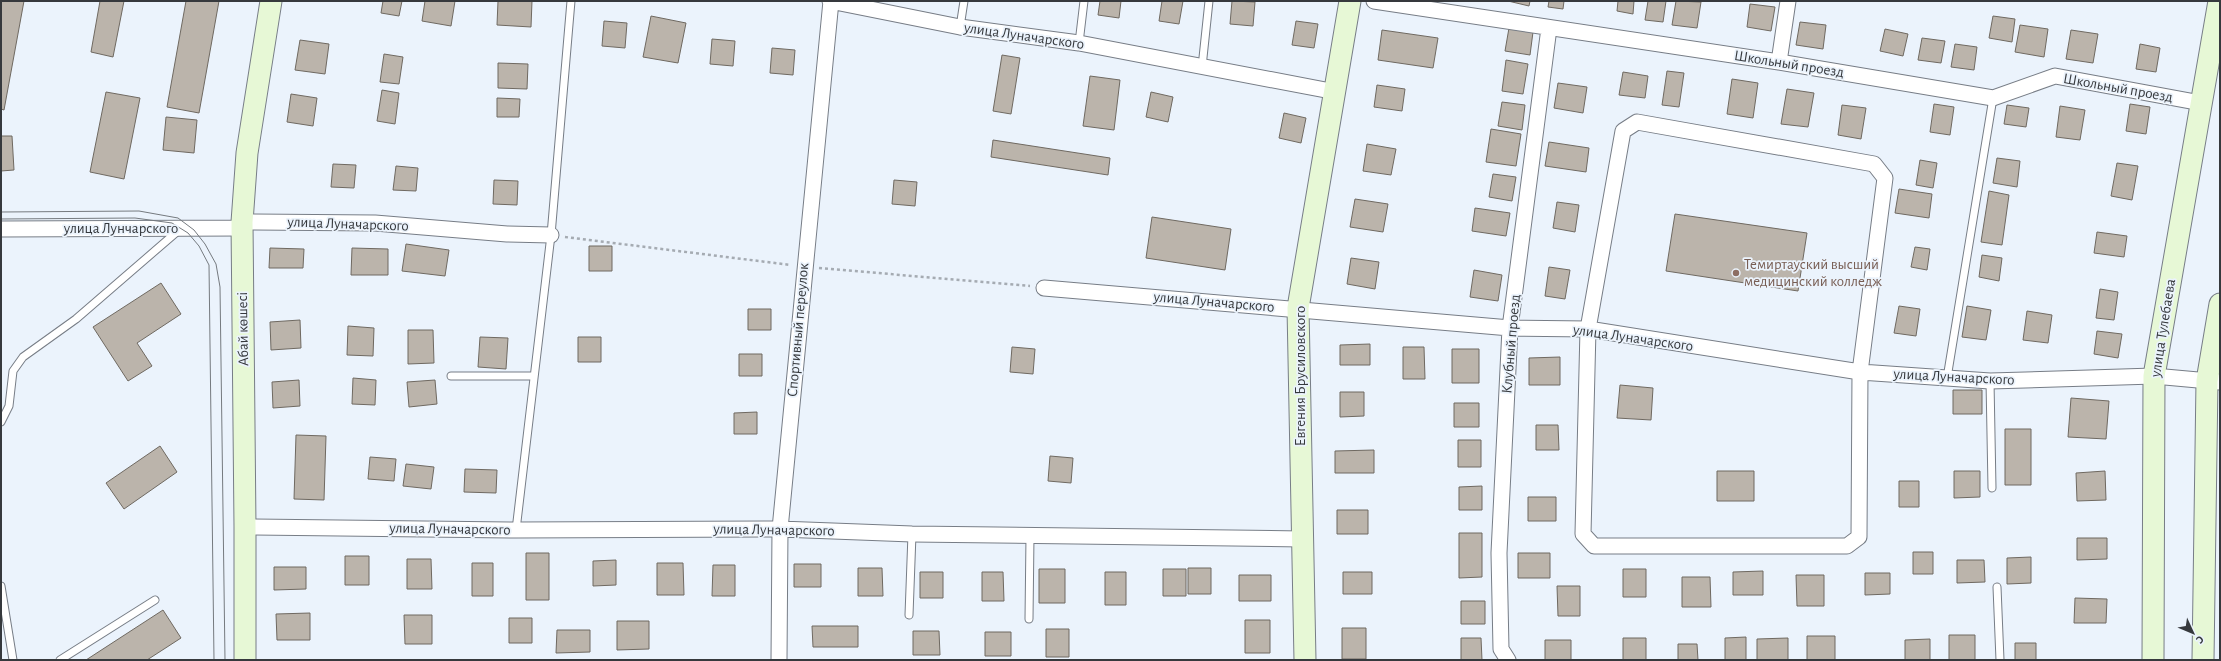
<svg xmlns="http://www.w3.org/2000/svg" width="2221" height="661" font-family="'Alegreya Sans',sans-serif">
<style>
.building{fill:#bbb4ab;stroke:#6f6961}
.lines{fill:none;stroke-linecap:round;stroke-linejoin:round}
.lane-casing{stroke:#777d86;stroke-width:9}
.street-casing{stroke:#777d86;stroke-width:17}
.secondary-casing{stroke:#777d86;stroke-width:23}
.path{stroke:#a5abb2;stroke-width:2.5;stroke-dasharray:3 3;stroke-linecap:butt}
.lane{stroke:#fff;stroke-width:7}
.street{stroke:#fff;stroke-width:15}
.secondary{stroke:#e7f8d6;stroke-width:21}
.tram{stroke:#757a7f;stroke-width:1}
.education-dot{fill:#8d6e63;stroke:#ebf3fc;stroke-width:1.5}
.labels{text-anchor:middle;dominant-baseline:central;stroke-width:3.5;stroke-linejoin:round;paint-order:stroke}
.street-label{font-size:15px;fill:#36393d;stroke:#ebf3fc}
.education-label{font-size:15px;fill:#785e54;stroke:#ebf3fc;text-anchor:start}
</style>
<rect width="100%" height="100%" fill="#ebf3fc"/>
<path class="building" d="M1,1H24L4,110L1,109Z
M100,1H124L113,57L91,52Z
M186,1H219L199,113L167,107Z
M383,1H402L399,16L381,13Z
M425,1H455L451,26L422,21Z
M498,1H532L531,27L497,25Z
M1100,1H1121L1119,18L1098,15Z
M1162,1H1183L1179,24L1159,21Z
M1232,1L1255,2L1253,26L1230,24Z
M1508,1H1530L1529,6Z
M1549,1H1564L1563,9L1548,7Z
M1618,1H1634L1633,14L1617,11Z
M1648,1H1666L1663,22L1645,20Z
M1676,1L1701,2L1697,28L1672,25Z
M1750,4L1775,7L1771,31L1747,27Z
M651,16L686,23L678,63L643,57Z
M1993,16L2015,19L2012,42L1989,38Z
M604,21L627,23L625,48L602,46Z
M1296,21L1318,24L1314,48L1292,45Z
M1800,22L1826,25L1823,49L1796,45Z
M2020,25L2048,29L2044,57L2015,52Z
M1509,28L1533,32L1530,55L1505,51Z
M1885,29L1908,34L1903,56L1880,51Z
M1382,30L1438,38L1433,68L1378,60Z
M2071,30L2098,34L2093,63L2066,59Z
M1922,38L1945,41L1941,63L1918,60Z
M712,39L735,41L733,66L710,64Z
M300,40L329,44L325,74L295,70Z
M1955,44L1977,47L1974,70L1951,67Z
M2140,44L2160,48L2156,72L2136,69Z
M772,48L795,50L793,75L770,73Z
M384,54L403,57L399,84L380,82Z
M1002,55L1020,58L1011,114L993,111Z
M1506,60L1528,64L1523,94L1502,91Z
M498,63L528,64L527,89L498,88Z
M1667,71L1684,73L1679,107L1662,105Z
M1623,72L1648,76L1645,98L1619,95Z
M1090,76L1120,80L1114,130L1083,126Z
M1732,79L1758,83L1753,118L1727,114Z
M1558,83L1587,87L1583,113L1554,108Z
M1377,85L1405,89L1402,111L1374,107Z
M1787,89L1814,93L1808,127L1781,124Z
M382,90L399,93L395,124L377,121Z
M106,92L140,98L124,179L90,172Z
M1151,92L1173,97L1168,122L1146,117Z
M291,94L317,98L313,126L287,122Z
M497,98L520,99L519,117H497Z
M1502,102L1525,105L1522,130L1498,126Z
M1934,104L1954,107L1950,135L1930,132Z
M2130,104L2150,107L2146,134L2126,131Z
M1842,105L1866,108L1861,139L1838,135Z
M2007,105L2029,108L2026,127L2004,124Z
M2060,106L2085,110L2080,140L2056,137Z
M1284,113L1306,118L1301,143L1279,138Z
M166,117L197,120L194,153L163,150Z
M1491,129L1521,134L1516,166L1486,162Z
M1,136H12L14,170L1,171Z
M993,140L1110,158L1108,175L991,157Z
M1549,142L1589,148L1586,172L1545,166Z
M1367,144L1396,149L1391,175L1363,171Z
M1997,158L2020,161L2017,187L1993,183Z
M1920,160L1937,163L1933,188L1916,185Z
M2117,163L2138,166L2132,200L2111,196Z
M333,164L356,165L354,188L331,187Z
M396,166L418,168L416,191L393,190Z
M1493,174L1516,177L1512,201L1489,197Z
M494,180L518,181L517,205L493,204Z
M894,180L917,182L915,206L892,204Z
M1899,189L1932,194L1929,218L1895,213Z
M1989,191L2009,195L2002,245L1981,242Z
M1355,199L1388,204L1383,232L1350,227Z
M1557,202L1579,205L1575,232L1553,228Z
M1475,208L1510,213L1506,236L1472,231Z
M1675,214L1807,233L1798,291L1666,271Z
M1152,217L1231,229L1225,270L1146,258Z
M2097,232L2127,236L2124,257L2094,253Z
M406,244L449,250L445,276L402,271Z
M589,246H612V271H589Z
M1915,247L1930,249L1927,270L1911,267Z
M270,248L304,249L303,268H269Z
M352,248L388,249V275H351Z
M1982,255L2002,258L1999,281L1979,277Z
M1351,258L1379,262L1375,289L1347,284Z
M1549,267L1570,270L1565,299L1545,296Z
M1474,270L1502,275L1498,301L1470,297Z
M161,283L181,314L137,343L152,366L128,381L93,327Z
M2100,289L2118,292L2114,320L2096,318Z
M1899,306L1920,309L1916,336L1894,333Z
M1967,306L1991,310L1986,340L1962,337Z
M748,309H771V330H748Z
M2027,311L2052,315L2048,343L2023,340Z
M300,320L301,348L271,350L270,322Z
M348,326L374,328L373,356L347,355Z
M408,330H433L434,363L408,364Z
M2097,331L2122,334L2118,358L2094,354Z
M480,337L508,338L506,369L478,367Z
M578,337H601V362H578Z
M1370,344V365H1340V345Z
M1012,347L1035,349L1033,374L1010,372Z
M1403,347H1424L1425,379H1403Z
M1452,349H1479V383H1452Z
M739,354H762V376H739Z
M1560,357V385H1529V358Z
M353,378L376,380L375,405L352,404Z
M299,380L300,406L273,408L272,382Z
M435,380L437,404L409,407L407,382Z
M1620,385L1653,388L1651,420L1617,418Z
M1953,390H1982V414H1953Z
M1340,392H1364V416L1340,417Z
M2071,398L2109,401L2106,439L2068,437Z
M1454,403H1479V427H1454Z
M757,412V434H734V413Z
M1536,425H1558L1559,450H1536Z
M2005,429H2031V485H2005Z
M296,435L326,436L324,500L294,499Z
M1458,440H1481V467H1458Z
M160,446L177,472L124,509L106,483Z
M1374,450V473H1335V451Z
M1050,456L1073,458L1071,483L1048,481Z
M370,457L396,459L394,481L368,479Z
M406,464L434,467L431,489L403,486Z
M465,469L497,470L496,493L464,492Z
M1717,471H1754V501H1717Z
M1954,471H1980V497L1954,498Z
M2105,471L2106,500L2077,501L2076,473Z
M1899,481H1919V507H1899Z
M1482,486V510H1459V487Z
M1528,497H1556V521H1528Z
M1337,510H1368V534H1337Z
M1459,533H1482V577L1459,578Z
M2077,538H2107V559L2077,560Z
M1913,552H1933V574H1913Z
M526,553H549V600H526Z
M1518,553H1550V578H1518Z
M345,556H369V585H345Z
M2031,557V583L2007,584V558Z
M407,559H431L432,589H407Z
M616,560V585L593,586V561Z
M1957,560H1984L1985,582L1957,583Z
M472,563H493V596H472Z
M657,563H683L684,595H657Z
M794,564H821V587H794Z
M713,565H735V596H712Z
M274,567H306V589L274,590Z
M858,568H882L883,596H858Z
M1188,568H1211V594H1188Z
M1039,569H1065V603H1039Z
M1163,569H1186V596H1163Z
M1623,569H1646V597H1623Z
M1763,571V595H1733V572Z
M920,572H943V598H920Z
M982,572H1003L1004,601H982Z
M1105,572H1126V605H1105Z
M1343,572H1372V594H1343Z
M1865,573H1890V594L1865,595Z
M1239,575H1271V601H1239Z
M1796,575H1824V606H1797Z
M1682,577H1710L1711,607H1682Z
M1557,586H1580V616H1558Z
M2075,598L2107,599L2106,623H2074Z
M1461,601H1485V624H1461Z
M163,610L181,638L147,660H86Z
M310,613V640H277L276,614Z
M404,615H432V644H405Z
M509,618H532V643H509Z
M1245,620H1270V653H1245Z
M617,621H649V649L617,650Z
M812,626H858V647H813Z
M1342,628H1366V659H1342Z
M1046,629H1069V657H1046Z
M557,630H590V652L556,653Z
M913,631H939L940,655H913Z
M985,632H1011V656H985Z
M1949,635H1975V660H1949Z
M1807,636H1835V660H1807Z
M1746,637V660H1725V638Z
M1461,638H1481L1482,660H1461Z
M1623,638H1646V660H1623Z
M1788,638V660H1757V639Z
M1930,639V660H1905V640Z
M1545,640H1571V660H1545Z
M2015,643H2036V660H2015Z
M1678,644H1697L1698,660H1678Z"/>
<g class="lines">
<g class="lane-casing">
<path id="lane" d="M960,27L964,1
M1079,43L1084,1
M1202,67L1209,1
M451,376H534
M1947,378L1993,98
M1990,381L1992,488
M1,422L9,406L13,371L23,357L76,319L179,230
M516,530L551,235L571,1
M1,586L13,660
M1997,587L2000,660
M909,615L912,534
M1029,619L1030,536
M60,660L155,600"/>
</g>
<g class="street-casing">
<path id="street" d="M830,1L960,27L1079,43L1336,92
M1374,1L1779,62L1993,98L2055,76L2201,103
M1779,62L1788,1
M1637,122L1874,164L1885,178L1860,372L1859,537L1847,546H1594L1583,534L1588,329L1623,131Z
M242,222L375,223L507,234L551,235
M1,229L242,228
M1044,288L1510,328L1588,329L1860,372L1947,378L1990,381L2154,376L2220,382
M245,527L516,530L780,529L912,534L1302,539
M779,660L780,529L831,1
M1508,660L1501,649L1499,553L1510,328L1549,28"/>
</g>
<g class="secondary-casing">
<path id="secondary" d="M245,660V527L242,222L247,153L271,1
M1305,660L1298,308L1350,1
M2153,660L2154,376L2219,1
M2203,660L2207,381L2220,304"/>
</g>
<path class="path" d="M565,237L791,265
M819,268L1030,286"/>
<use href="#lane" class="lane"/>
<use href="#street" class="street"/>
<use href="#secondary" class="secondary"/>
<path class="tram" d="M1,212L139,211L178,218L194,230L205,244L216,264L220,287L225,660
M1,219L135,218L172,223L188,233L199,246L209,265L214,660"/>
</g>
<circle class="education-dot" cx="1736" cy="273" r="4"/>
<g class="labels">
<g class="street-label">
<text transform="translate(1024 36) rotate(8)">улица Луначарского</text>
<text transform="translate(1789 64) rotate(9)">Школьный проезд</text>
<text transform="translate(2118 88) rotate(10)">Школьный проезд</text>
<text transform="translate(348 224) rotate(2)">улица Луначарского</text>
<text x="121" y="228">улица Лунчарского</text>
<text transform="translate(1214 302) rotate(5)">улица Луначарского</text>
<text transform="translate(2163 328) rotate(-81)">улица Тулебаева</text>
<text transform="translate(243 329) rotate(-91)">Абай көшесі</text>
<text transform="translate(798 330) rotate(-85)">Спортивный переулок</text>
<text transform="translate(1633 338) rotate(8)">улица Луначарского</text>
<text transform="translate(1511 344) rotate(-85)">Клубный проезд</text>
<text transform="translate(1300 376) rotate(-90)">Евгения Брусиловского</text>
<text transform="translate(1954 377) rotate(3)">улица Луначарского</text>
<text transform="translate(450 529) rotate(1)">улица Луначарского</text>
<text transform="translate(774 530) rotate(1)">улица Луначарского</text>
</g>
<g class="education-label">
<text x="1744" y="264">Темиртауский высший<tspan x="1744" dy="17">медицинский колледж</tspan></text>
</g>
</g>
<rect width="2221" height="661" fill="none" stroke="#36393d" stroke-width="4"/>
<g transform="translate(2193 633) rotate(134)" stroke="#ebf3fc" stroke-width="3" paint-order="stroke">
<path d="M0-3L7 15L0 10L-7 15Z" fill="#36393d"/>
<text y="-6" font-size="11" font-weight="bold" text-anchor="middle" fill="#36393d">С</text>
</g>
</svg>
